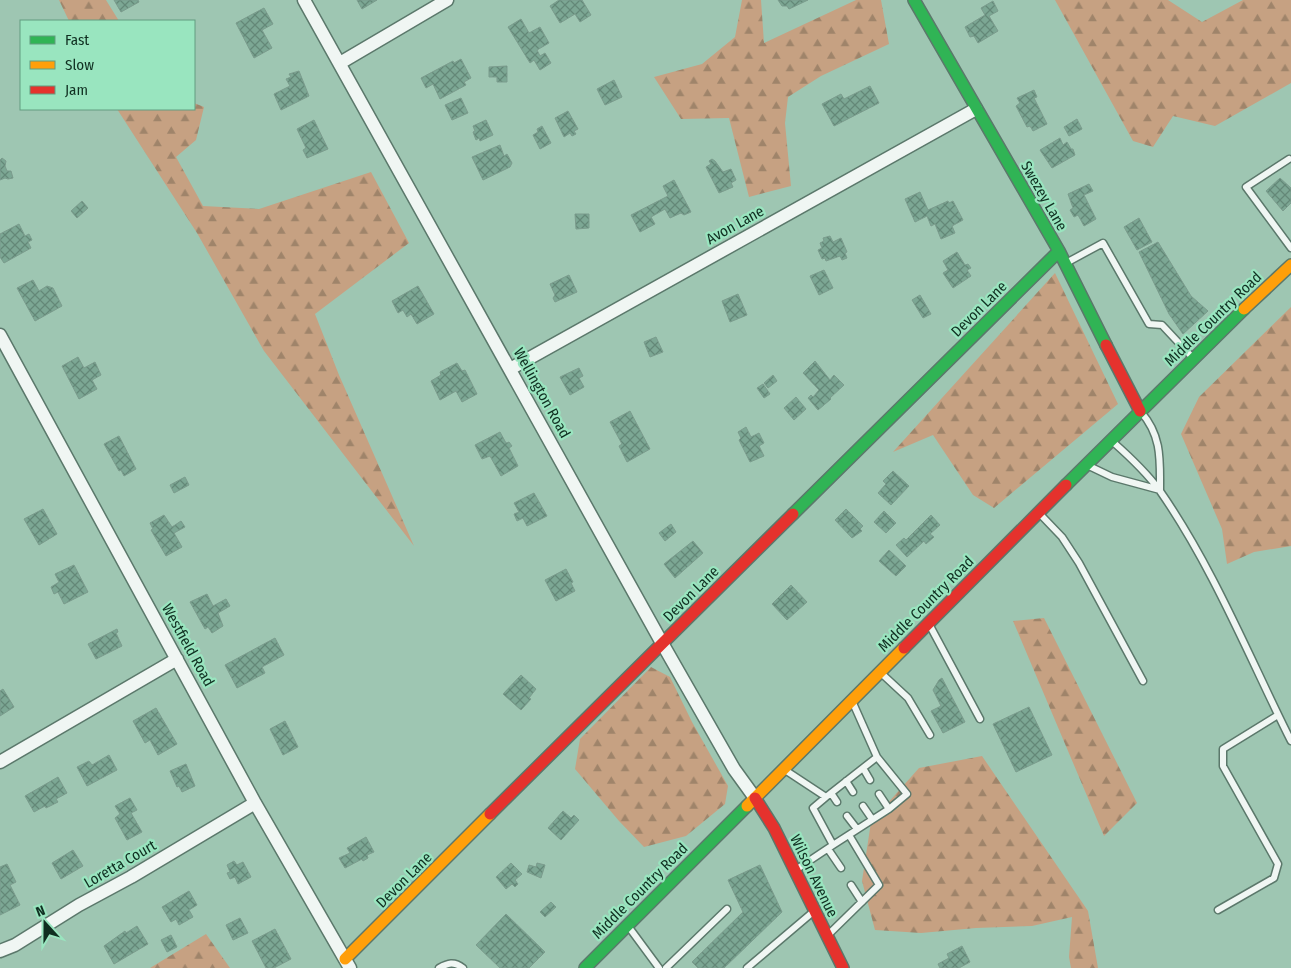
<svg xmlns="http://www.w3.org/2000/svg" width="1291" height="968" font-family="'Fira Sans Condensed',sans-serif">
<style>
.forest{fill:url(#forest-firs)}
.building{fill:url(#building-cross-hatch);stroke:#7b9c8d}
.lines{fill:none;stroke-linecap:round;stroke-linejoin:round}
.lane-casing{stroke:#5b786b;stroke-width:9}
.street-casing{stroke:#5b786b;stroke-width:15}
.fast-casing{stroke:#5b786b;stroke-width:14}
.slow-casing{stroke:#5b786b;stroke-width:14}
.jam-casing{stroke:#5b786b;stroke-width:14}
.lane{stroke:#f0f6f3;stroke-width:6}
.street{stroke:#f0f6f3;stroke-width:12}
.fast{stroke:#30b455;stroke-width:11}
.slow{stroke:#ff9f0a;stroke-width:11}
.jam{stroke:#e5322d;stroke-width:11}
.labels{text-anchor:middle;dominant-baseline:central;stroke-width:4.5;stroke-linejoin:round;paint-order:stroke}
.street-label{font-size:15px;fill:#102f21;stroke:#99e5bf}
</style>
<defs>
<pattern id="forest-firs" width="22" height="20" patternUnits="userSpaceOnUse" patternTransform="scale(1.25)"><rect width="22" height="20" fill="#c6a182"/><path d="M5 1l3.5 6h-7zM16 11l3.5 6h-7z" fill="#9f846a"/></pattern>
<pattern id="building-cross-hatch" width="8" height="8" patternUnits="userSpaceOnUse" patternTransform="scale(1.25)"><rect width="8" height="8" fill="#7ca794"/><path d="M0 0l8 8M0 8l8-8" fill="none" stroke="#648878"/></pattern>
</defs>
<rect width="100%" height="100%" fill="#9ec6b2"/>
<path class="forest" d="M59,0H106L119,21H69Z
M742,0H761L764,43L856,0H881L889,44L821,76L788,97L785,123L791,186L749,197L729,118L681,119L654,77L702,64L735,37Z
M1055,0H1168L1202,22L1243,0H1291V83L1215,126L1173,116L1153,147L1133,141Z
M194,103L204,107L196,140L176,157L203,206L259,209L371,172L409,243L315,314L339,375L414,546L264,351L197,233L117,109H194Z
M1055,273L1118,404L994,508L973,495L933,435L893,452Z
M1291,307V546L1254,552L1227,564L1222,529L1181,434L1199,397Z
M1044,618L1137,803L1104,836L1013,621Z
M651,667L670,677L692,722L728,786L725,804L686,836L644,847L619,821L575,769L580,739Z
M982,756L1088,911L1098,968H1071L1069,957L1072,917L1032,926L976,928L921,933L875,930L862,881L871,822L919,768Z
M206,934L230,968H150Z"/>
<path class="building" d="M114,0H138L139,2L121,12Z
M357,0H377L362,9Z
M559,0H582L591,15L580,22L575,14L560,23L550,6Z
M778,0H808L789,9L787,6H782Z
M993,1L998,11L989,16L998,31L978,43L974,36L970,37L965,27L985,15L981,8Z
M264,8L273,24L262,30L272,48L254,58L236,23Z
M521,19L529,33L540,27L549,43L537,50L540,56L545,53L551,63L540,70L534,60L530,63L508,27Z
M461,59L471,78L464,82L466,85L440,99L433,84L426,88L421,78L453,61L454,63Z
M507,66V82H497V77H489V67Z
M299,71L309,96L281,110L274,94L290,86L286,79L291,77L289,74Z
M614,80L622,97L605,105L597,89Z
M870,86L879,103L834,126L822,104L841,94L844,99Z
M1034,90L1037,97L1034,98L1047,124L1033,131L1030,126L1027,127L1016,106L1020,103L1017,98Z
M461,98L468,113L452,120L445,105Z
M568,111L578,129L574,131L576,134L572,136L570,133L564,137L555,118Z
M1077,119L1082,129L1069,136L1064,127Z
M314,120L328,149L307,158L303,150L306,148L297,129Z
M486,120L493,135L480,141L479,138L476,140L473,132L475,131L473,126Z
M542,126L551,143L540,149L533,135L538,132L537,129Z
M1060,138L1063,145L1067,142L1071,149H1073L1075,155L1052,168L1040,150Z
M500,145L504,156L507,154L512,163L510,167L483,180L472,157Z
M2,158L6,161L5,166L7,171H11L13,178L8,179L5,178L0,180V160Z
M712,159L715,161L723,172L731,169L736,180L731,183L733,187L719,193L706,167L711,164L709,161Z
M1280,178L1291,188V203L1283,211L1266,191Z
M674,180L691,212L684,215L681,213L670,218L665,209L651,217L655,224L640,232L631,215L668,196L663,186Z
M1089,184L1093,191L1084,195L1096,219L1084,226L1078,215L1074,217L1070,210L1073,208L1068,194Z
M920,192L928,210L948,201L949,203L953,201L963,220L952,226L955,233L941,239L935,224L931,226L927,216L915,222L905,199Z
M82,201L88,208L77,218L71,211Z
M575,214H589V228L576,229Z
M1139,218L1152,242L1137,250L1124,227Z
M19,224L25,236L29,234L32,240L28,242L31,248L4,263L0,257V234Z
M830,236L833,242L841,238L847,252L845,253L847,258L842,260L840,256L826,261L825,258L822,259L818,250L822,248L820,243L824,241L823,238Z
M1158,242L1191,296L1208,311L1183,334L1169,314L1139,252Z
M957,252L965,265L968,264L971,268L967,270L971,276L953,288L943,273L948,270L943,261Z
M824,270L833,288L819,295L810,276Z
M569,275L577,292L555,302L553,298L555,295L550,284Z
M33,280L39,291L47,286L53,288L62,306L35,321L17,288Z
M418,286L434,314L417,324L411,314L407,317L403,310L398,313L392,301Z
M738,294L747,315L730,322L722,301Z
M920,295L931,314L923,318L912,300Z
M656,337L663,352L650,357L644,342Z
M78,357L84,368L95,362L101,375L92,380L97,389L79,399L62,366Z
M815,361L830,380L834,375L844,385L830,398L831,399L818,410L808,398L811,395L813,397L819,390L803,373Z
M457,363L462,371L465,370L477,394L462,402L456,391L440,400L431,381L441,375L440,372Z
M579,368L583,376L579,378L584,387L570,395L560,377Z
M773,375L777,381L768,388L764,383Z
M763,384L770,394L764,398L757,388Z
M796,397L806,409L794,420L784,408Z
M630,411L650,449L627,462L619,446L622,444L610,422Z
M746,427L751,437L759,433L764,443L759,446L764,456L750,462L739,440L741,438L738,432Z
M500,432L506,443L509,442L512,446L509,448L518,466L501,476L490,456L482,459L475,445Z
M119,436L136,469L124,476L121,470L119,471L104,444Z
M893,471L909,486L891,505L878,493L886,484L883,481Z
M185,477L189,485L174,493L170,485Z
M534,493L547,516L527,526L523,518L517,521L514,514L519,512L514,503Z
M43,509L57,534L39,545L24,519Z
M846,509L863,526L860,529L862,531L852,538L835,520Z
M884,511L896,523L886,533L874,522Z
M164,515L172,527L181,521L185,527L174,533L182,547L166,556L151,530L153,529L150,523Z
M931,515L940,525L930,534L934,537L926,544L924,541L907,557L896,545L904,538L906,540Z
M671,524L676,532L665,541L659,533Z
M693,541L703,553L675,578L664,564Z
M889,550L906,566L896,576L879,561Z
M74,565L88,592L64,604L58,592L54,594L51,587L59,582L55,574Z
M566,569L573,582L571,583L575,591L556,601L545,580Z
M791,585L807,602L787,620L772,604Z
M207,594L213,606L226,599L230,606L218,613L223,626L212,633L208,627L205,629L190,602Z
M117,629L118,632L116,633L122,646L96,659L88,644Z
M275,638L284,655L262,667L265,673L237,688L225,665Z
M521,675L536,689L529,698L531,699L521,710L503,694Z
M942,678L965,722L943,733L931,711L941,706L933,690L939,680Z
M3,689L14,707L0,716V691Z
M1029,707L1052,755L1016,772L993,724Z
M156,708L177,744L158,755L150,740L145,743L133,721Z
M285,721L298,747L283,755L270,729Z
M109,755L117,770L87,786L77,767L89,761L92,765Z
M186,764L195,786L182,792L179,786L177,787L170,771Z
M58,777L67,793L56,799L58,802L46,808L45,806L34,812L25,796Z
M130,798L137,810L131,813L142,832L127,840L115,818L120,814L115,806Z
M563,811L571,818L574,815L579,820L561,840L548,828Z
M366,837L374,852L367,855L368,858L363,861L362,859L345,868L339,858L350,853L347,848Z
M73,850L83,866L61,879L52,863Z
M234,861L237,865L243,862L251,877L238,884L235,877L230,879L227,873L230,872L227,865Z
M511,863L522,874L515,880L518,884L515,887L512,884L506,889L496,877Z
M537,863L545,865L541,878L527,872L529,865L536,867Z
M7,864L16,882L10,885L20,905L0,915V867Z
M760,865L782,912L724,968H698L692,962L743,912L728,880Z
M189,891L197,905L189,910L193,917L179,925L176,919L171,922L162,907Z
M551,902L556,907L545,917L540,912Z
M506,914L545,952L529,968H500L476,945Z
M240,918L248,933L233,940L226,925Z
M137,926L148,944L114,964L104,946L125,931L126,933Z
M275,929L291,959L274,968H266L252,941Z
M171,935L177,947L167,952L161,940Z
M962,946L970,962L959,968H940L938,964L949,958L947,954Z"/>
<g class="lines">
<g class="lane-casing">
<path id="lane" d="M1289,159L1246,187L1291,248
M1066,263L1103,243L1149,324L1162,325L1192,357
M1113,442C1130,457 1147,473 1160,491C1213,567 1250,659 1291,741
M1089,466L1112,477L1160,490C1160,460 1162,436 1141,412
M1039,513L1062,537L1079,563L1143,681
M929,624L980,719
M881,673L908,698L930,735
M863,768L870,780
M785,770L826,797L877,757L853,703
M846,781L853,792
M831,793L837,802
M879,794L889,809
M826,797L813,808L833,845L889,809L907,794L877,757
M863,806L872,819
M847,816L857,829
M828,849L841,868
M797,869L833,845
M851,885L862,902
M1218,910L1274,878L1278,864L1223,766V749L1278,715
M628,926L659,968
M829,934L879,885L849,835
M439,968C448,963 454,961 463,968
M666,968L727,909
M747,968L813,912"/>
</g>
<g class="street-casing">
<path id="street" d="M304,0L662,643L734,769L755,798
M340,63L447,0
M0,335L255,803L350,968
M510,369L976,109
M0,762L177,659
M0,951L15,945L79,905L131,877L255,803"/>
</g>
<g class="fast-casing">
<path id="fast" d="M914,0L1059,251L1106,345
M1066,485L1244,309
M793,514L1059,251
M585,968L747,806"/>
</g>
<g class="slow-casing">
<path id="slow" d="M1244,309L1291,265
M747,806L904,648
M345,959L490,814"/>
</g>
<g class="jam-casing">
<path id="jam" d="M1106,345L1140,411
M904,648L1066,485
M755,798L774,828L843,968
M490,814L793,514"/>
</g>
<use href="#lane" class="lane"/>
<use href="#street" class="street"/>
<use href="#fast" class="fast"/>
<use href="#slow" class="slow"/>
<use href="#jam" class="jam"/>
</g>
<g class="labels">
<g class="street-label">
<text transform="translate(1044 196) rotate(60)">Swezey Lane</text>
<text transform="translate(735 225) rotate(-29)">Avon Lane</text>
<text transform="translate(979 309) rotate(-45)">Devon Lane</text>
<text transform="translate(1213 319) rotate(-44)">Middle Country Road</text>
<text transform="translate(542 393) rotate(61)">Wellington Road</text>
<text transform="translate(691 594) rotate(-45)">Devon Lane</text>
<text transform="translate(926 604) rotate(-45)">Middle Country Road</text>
<text transform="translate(188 645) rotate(61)">Westfield Road</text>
<text transform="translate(120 864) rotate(-30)">Loretta Court</text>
<text transform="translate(814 876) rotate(64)">Wilson Avenue</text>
<text transform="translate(404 880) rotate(-45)">Devon Lane</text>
<text transform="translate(640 891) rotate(-45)">Middle Country Road</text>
</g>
</g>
<rect x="20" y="20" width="175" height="90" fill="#99e5bf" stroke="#629c80"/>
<rect x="30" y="36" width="25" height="8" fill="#30b455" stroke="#629c80"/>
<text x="65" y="45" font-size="15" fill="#102f21">Fast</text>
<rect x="30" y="61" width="25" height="8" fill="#ff9f0a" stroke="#629c80"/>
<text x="65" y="70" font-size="15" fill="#102f21">Slow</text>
<rect x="30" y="86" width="25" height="8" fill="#e5322d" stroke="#629c80"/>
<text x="65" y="95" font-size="15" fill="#102f21">Jam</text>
<g transform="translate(45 923) rotate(339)" stroke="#99e5bf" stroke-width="4" paint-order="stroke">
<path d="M0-4L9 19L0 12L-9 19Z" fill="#102f21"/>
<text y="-8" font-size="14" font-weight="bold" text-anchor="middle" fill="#102f21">N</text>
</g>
</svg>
